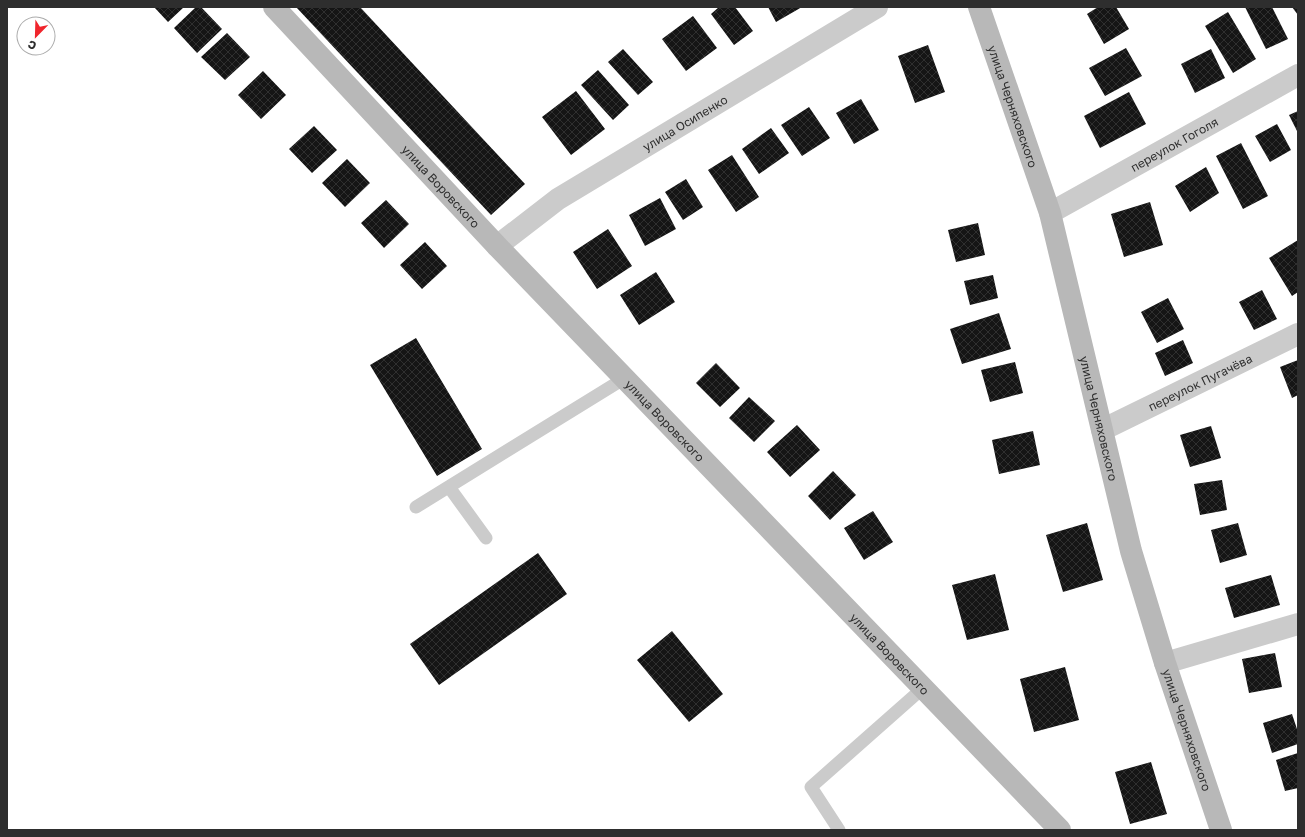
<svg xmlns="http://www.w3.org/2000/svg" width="1305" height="837" font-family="'Golos Text',sans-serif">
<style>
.building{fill:url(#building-cross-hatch)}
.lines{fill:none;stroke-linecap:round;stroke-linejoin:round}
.lane{stroke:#cbcbcb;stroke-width:13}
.street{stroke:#cbcbcb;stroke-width:22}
.secondary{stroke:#b8b8b8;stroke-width:22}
.labels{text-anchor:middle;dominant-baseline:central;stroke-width:4;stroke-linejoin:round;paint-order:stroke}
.street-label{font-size:12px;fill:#2e2e2e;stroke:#fff}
</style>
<defs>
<pattern id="building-cross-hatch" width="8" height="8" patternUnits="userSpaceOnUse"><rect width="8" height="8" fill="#151515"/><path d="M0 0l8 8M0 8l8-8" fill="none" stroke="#2f2f2f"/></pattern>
</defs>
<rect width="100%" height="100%" fill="#fff"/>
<path class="building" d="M154,7H184L168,22Z
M196,7H201L222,29L197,53L174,28Z
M296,7H360L525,184L491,215Z
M719,7H735L753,31L734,45L711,14Z
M768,7H802L776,22Z
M1098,7H1116L1129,29L1104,44L1087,14Z
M1245,7H1272L1288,39L1266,49Z
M1292,7H1298V15Z
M1228,12L1256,59L1233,73L1205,26Z
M693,16L717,48L686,71L662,39Z
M227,33L250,57L225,80L201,57Z
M928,45L945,92L915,103L898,56Z
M1126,48L1142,76L1105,96L1089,68Z
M623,49L653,82L638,95L608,62Z
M1211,49L1225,78L1195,93L1181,64Z
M598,70L629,105L613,120L581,85Z
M263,71L286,95L261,119L238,95Z
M576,91L605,129L571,155L542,117Z
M1129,92L1146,124L1100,148L1084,116Z
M861,99L879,130L854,144L836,113Z
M809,107L830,138L802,156L781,125Z
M1298,111V133L1289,115Z
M1277,124L1291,150L1270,162L1255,136Z
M314,126L337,150L312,173L289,149Z
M771,128L789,153L759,174L742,149Z
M1241,143L1268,196L1243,209L1216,156Z
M732,155L759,197L736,212L708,170Z
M347,159L370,183L345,207L322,183Z
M1206,167L1219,193L1190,212L1175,186Z
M686,179L703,207L683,220L665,192Z
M660,198L676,229L645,246L629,215Z
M386,200L409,224L384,248L361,223Z
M1150,202L1163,245L1124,257L1111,214Z
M978,223L985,255L956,262L948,230Z
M608,229L632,266L597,289L573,252Z
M1298,240V292L1292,296L1269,258Z
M425,242L447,266L422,289L400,265Z
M656,272L675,302L639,325L620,295Z
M993,275L998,298L970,305L964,281Z
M1262,290L1277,319L1254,330L1239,302Z
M1168,298L1184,329L1157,343L1141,312Z
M999,313L1011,349L962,364L950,329Z
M416,338L482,449L437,476L370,365Z
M1183,340L1193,363L1165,376L1155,353Z
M1298,360V395L1292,398L1280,367Z
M1015,362L1023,393L990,402L981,370Z
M716,363L740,388L720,407L696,383Z
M749,397L775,421L754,442L729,418Z
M797,425L820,450L790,477L767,452Z
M1211,426L1221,458L1190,467L1180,435Z
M1033,431L1040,465L999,474L992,440Z
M833,471L856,495L830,520L808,496Z
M1222,480L1227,510L1200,515L1194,484Z
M873,511L893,542L864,560L844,528Z
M1087,523L1103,580L1063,592L1046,535Z
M1238,523L1247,555L1220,563L1211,530Z
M538,553L567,594L439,685L410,644Z
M995,574L1009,630L967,640L952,585Z
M1271,575L1280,605L1234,618L1225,588Z
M672,631L723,694L689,722L637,660Z
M1275,653L1282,687L1249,693L1242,659Z
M1065,667L1079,720L1034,732L1020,679Z
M1292,714L1298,732V744L1272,753L1263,723Z
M1298,753V788L1285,791L1276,760Z
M1151,762L1167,814L1130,824L1115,772Z"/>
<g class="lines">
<path class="lane" d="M449,487L486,538
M416,507L625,378
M839,830L811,787L923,688"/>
<g class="street">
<path id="s1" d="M1050,213L1298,75"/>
<path id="s2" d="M497,246L558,199L877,7"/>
<path id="s3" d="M1102,430L1298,334"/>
<path d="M1165,663L1298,624"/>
</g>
<g class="secondary">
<path id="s4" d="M274,7L497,246L1060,830"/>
<path id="s5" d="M979,7L1050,213L1131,551L1165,663L1221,830"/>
</g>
</g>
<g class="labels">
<g class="street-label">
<text stroke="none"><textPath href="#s5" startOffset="105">улица Черняховского</textPath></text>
<text stroke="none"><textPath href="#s2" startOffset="225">улица Осипенко</textPath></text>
<text stroke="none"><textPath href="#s1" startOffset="142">переулок Гоголя</textPath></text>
<text stroke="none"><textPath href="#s4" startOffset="245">улица Воровского</textPath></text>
<text stroke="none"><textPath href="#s3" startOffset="109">переулок Пугачёва</textPath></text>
<text stroke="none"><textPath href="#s5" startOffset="429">улица Черняховского</textPath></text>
<text stroke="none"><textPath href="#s4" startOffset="569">улица Воровского</textPath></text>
<text stroke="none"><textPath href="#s4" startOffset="893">улица Воровского</textPath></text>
<text stroke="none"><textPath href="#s5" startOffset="753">улица Черняховского</textPath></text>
</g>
</g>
<rect width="1305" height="837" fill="none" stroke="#2e2e2e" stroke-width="16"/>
<g transform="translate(36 36) rotate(203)"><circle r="19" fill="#ffffff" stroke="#ababab"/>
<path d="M0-3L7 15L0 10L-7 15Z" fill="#f0252c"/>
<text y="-6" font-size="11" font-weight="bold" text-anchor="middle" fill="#2e2e2e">С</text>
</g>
</svg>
